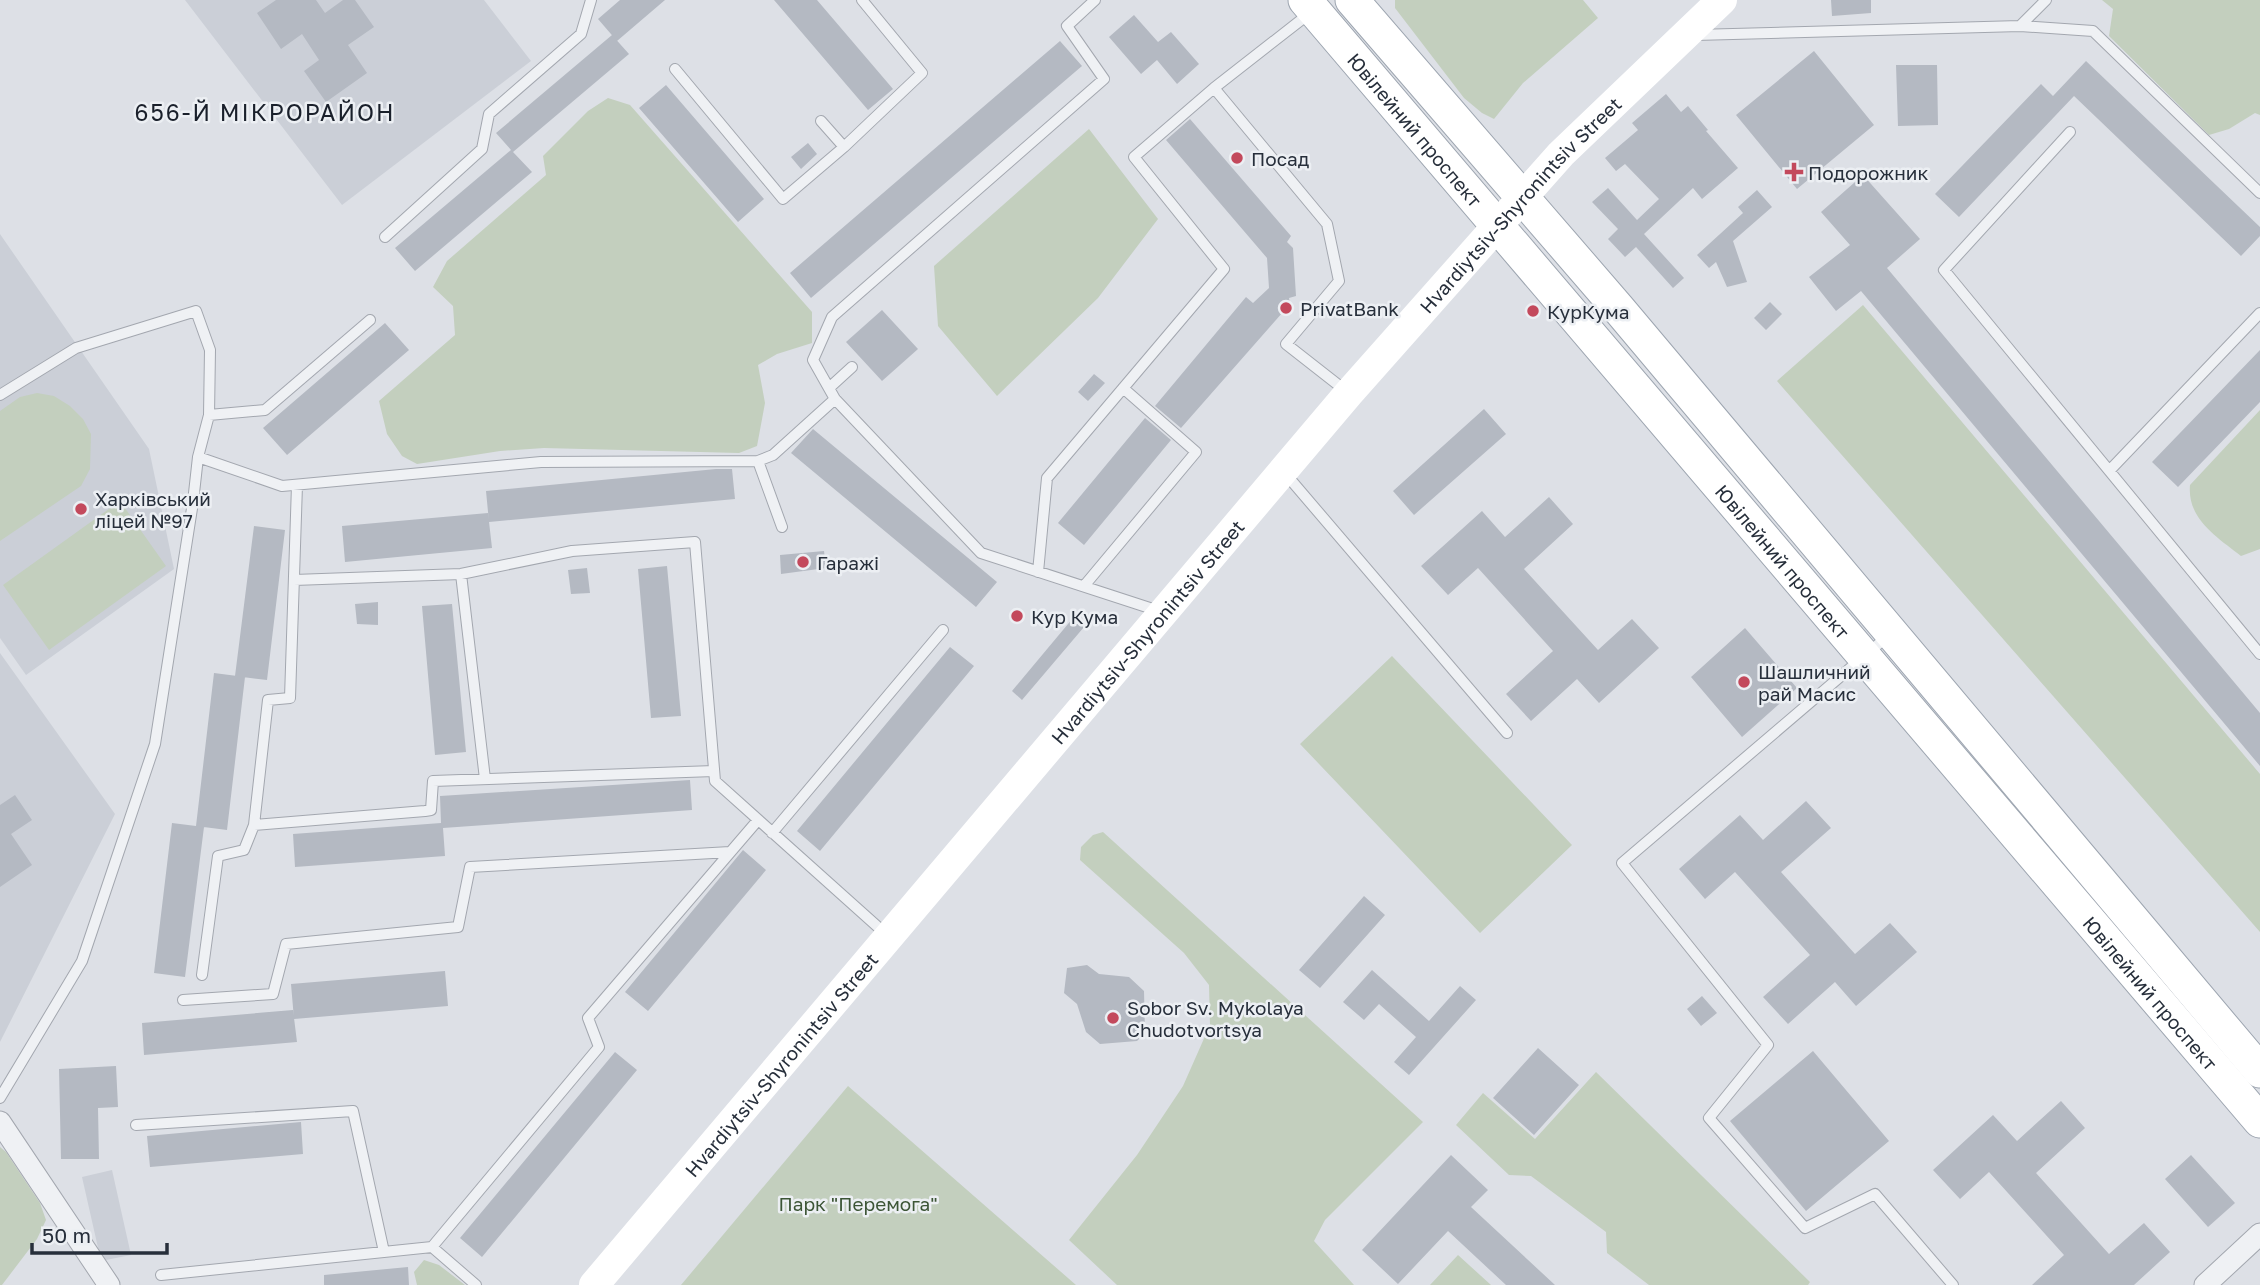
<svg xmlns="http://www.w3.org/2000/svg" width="2260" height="1285" font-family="'Golos Text',sans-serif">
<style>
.built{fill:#cbcfd7}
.green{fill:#c3cfbe}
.building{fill:#b4b9c2}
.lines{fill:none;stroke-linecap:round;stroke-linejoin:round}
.service-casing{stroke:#a3a7af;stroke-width:12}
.minor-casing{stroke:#a3a7af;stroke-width:23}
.primary-casing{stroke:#9da5b0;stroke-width:35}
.service{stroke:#eff1f4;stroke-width:10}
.minor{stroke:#eff1f4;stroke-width:21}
.secondary{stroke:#fff;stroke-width:30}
.primary{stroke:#fff;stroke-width:33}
.poi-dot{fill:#c3495c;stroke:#eceff3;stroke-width:2.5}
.labels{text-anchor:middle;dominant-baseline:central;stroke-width:5;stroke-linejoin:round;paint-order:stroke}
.street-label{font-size:19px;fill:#272f3b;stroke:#eceff3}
.poi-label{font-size:19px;fill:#272f3b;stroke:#eceff3;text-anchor:start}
.park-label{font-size:19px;fill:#3c5536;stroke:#eceff3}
.quarter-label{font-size:23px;letter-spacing:2px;fill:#1a202b;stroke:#eceff3}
</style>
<rect width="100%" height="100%" fill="#dde0e6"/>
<path class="built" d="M185,0H484L531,61L342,205Z
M0,234L149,449L174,569L26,675L0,638Z
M0,653L115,814L0,1042Z
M112,1170L131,1255L101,1261L82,1177Z"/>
<path class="green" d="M1395,0H1583L1598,18L1523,83L1494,119L1482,113L1464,98L1395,8Z
M2102,0H2260V115L2255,113L2229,129L2209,135L2109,36L2113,9Z
M608,98L630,105L812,312V343L777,354L758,365L765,403L757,446L739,453L544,448L500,451L417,464L402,456L387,434L379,401L455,335L453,306L433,287L447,261L546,175L543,156L588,111Z
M1089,129L1158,219L1098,298L997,396L938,326L934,266Z
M1863,305L2260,774V932L1777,381Z
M37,393L54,396L70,406L83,419L91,434L90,469L81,486L0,541V411L20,397Z
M2260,410V549L2241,556C2217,537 2187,519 2190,485Z
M120,501L166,566L49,650L3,585Z
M1392,656L1572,845L1480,933L1300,744Z
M1103,832L1423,1122L1325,1220L1314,1241L1354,1285H1117L1069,1240L1137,1155L1183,1086L1210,1025L1209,985L1184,953L1080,860L1081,847L1093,835Z
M1596,1072L1810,1282L1808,1285H1649L1607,1253L1606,1232L1531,1176L1509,1175L1456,1125L1483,1093L1535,1139Z
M848,1086L1076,1285H681Z
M0,1147L6,1152L40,1203L46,1220L37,1239L2,1285H0Z
M1458,1255L1491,1285H1430Z
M424,1260L439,1265L465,1285H417L414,1272Z"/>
<path class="building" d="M276,0H316L325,13L343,0H355L374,27L348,45L367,73L326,102L304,71L319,60L302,34L281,49L257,13Z
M620,0H665L617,41L598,19Z
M774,0H817L893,89L868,110Z
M1831,0H1871V13L1832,16Z
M1134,15L1158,42L1171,32L1199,64L1177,84L1157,60L1141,74L1109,37Z
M612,35L629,54L513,152L532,172L415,271L395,248L511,150L496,133Z
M1060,41L1082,66L811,298L790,273Z
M1814,51L1874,125L1797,189L1736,115Z
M2086,61L2260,227V236L2241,256L2074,96L1959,217L1935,194L2041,84L2053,96Z
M1896,65H1937L1938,125L1898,126Z
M666,85L764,199L738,222L639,108Z
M1666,94L1681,112L1688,106L1708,130L1706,131L1738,168L1702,199L1693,188L1644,234L1684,278L1673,288L1636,247L1625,257L1608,239L1618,229L1592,202L1608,188L1637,220L1659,199L1625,164L1616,171L1605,158L1638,130L1632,123Z
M1190,119L1291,236L1287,242L1293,248L1296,296L1289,298L1290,304L1181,428L1155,406L1246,297L1253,303L1269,288L1267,258L1166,140Z
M808,143L817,154L801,169L791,157Z
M1863,175L1920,239L1887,268L2260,713V766L1861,291L1836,311L1809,277L1850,245L1821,212Z
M1757,190L1772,207L1733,241L1747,282L1727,287L1716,262L1709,268L1697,255L1743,213L1738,207Z
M1770,302L1782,314L1766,330L1754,318Z
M882,310L918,349L882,381L846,342Z
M385,323L409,350L287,455L263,428Z
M2260,350V402L2178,487L2152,462Z
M1094,374L1105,383L1088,401L1078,392Z
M1484,409L1506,434L1414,515L1393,491Z
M1145,418L1171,440L1084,545L1058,523Z
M813,429L997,582L976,607L791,453Z
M716,469H732L735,499L489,522L486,491Z
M1549,497L1573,524L1524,569L1598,650L1632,619L1659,648L1599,703L1577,679L1531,721L1506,694L1553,651L1478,568L1448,595L1421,566L1482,511L1505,537Z
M488,513L492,548L345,562L342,526Z
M254,526L285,530L267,680L235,676Z
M824,551L826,568L781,574L780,555Z
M667,566L681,716L651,718L638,569Z
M587,568L590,593L571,594L568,570Z
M378,602V625L357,624L355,604Z
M452,604L466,752L435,755L422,606Z
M1073,618L1084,627L1022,700L1012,691Z
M1745,628L1797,688L1742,737L1691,677Z
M950,647L974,666L820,851L797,831Z
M214,673L245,677L227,830L196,826Z
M690,780L692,810L443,828L445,856L295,867L293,834L441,823L440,796Z
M15,795L32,820L11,834L32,865L0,887V805Z
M1806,801L1831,828L1781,872L1855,954L1890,923L1917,952L1856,1006L1835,982L1788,1024L1763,997L1810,955L1735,872L1705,899L1679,869L1740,815L1763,840Z
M172,823L204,827L185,977L154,973Z
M743,850L766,870L648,1011L625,992Z
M1364,896L1385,915L1320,988L1299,970Z
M1087,965L1099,974L1129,977L1144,991L1145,1033L1137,1041L1100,1044L1086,1032L1077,1004L1064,993L1067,968Z
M1372,970L1429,1021L1460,986L1476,1000L1409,1075L1394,1062L1416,1037L1379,1004L1364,1020L1343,1002Z
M445,971L448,1006L294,1019L291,984Z
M1702,996L1717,1013L1701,1026L1687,1009Z
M293,1010L297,1042L144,1055L142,1023Z
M1538,1048L1579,1085L1534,1135L1493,1098Z
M1813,1051L1889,1141L1806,1211L1730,1121Z
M615,1052L637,1070L482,1257L460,1238Z
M116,1066L118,1107L98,1108L99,1159H61L59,1069Z
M2061,1101L2085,1128L2036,1173L2109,1254L2144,1223L2170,1252L2134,1285H2032L2064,1255L1989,1172L1960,1199L1933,1170L1993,1115L2017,1141Z
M301,1122L303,1154L150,1167L147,1136Z
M1451,1155L1488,1190L1471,1207L1555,1285H1506L1448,1231L1398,1284L1362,1250Z
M2191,1155L2235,1203L2208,1227L2165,1179Z
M408,1267L409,1285H324V1275Z"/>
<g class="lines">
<g class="service-casing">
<path id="service" d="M1310,13L1214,88L1327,224L1339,281L1286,344L1346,391
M2020,26L2046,0
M1695,35L2020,26L2093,31L2260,193
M675,69L783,199L844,147L922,73L862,0
M821,121L844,147
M2070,132L1944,270L2260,654
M385,237L482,149L489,114L581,34L591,0
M829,388L852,367
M0,395L76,348L196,311L210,350L209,415L198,457L193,502L155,744L82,961L0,1098
M835,399L813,360L832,317L1104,79L1067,26L1095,0
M209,415L265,410L370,320
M198,457L282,486L541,462L758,461L773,455L835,399L981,553L1159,611
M758,461L782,527
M2110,470L2260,313
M1284,472L1507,733
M1038,572L1047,478L1224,269L1134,157L1214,88
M461,574L485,779
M294,580L461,574L572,551L695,542L715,781L888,936
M1084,586L1196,452L1123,388
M1889,635L1622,863L1768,1045L1709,1118L1805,1228L1875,1194L1953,1285
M254,825L425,811L431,810L433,781L714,771
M772,833L943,630
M202,975L218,856L244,850L254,825L268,700L290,698L297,485
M183,1000L273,994L286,944L458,927L470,867L730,852
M136,1125L353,1111L384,1252
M432,1247L476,1285
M161,1275L432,1247L599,1047L588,1018L758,820"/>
</g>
<g class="minor-casing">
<path id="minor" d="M0,1122L109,1285
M2205,1285L2260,1234"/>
</g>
<g class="primary-casing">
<g id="primary">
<path id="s2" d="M1305,0L2260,1121"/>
<path d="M1352,0L1618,308L2260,1071"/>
</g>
</g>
<use href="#service" class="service"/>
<use href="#minor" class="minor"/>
<path class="secondary" id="s1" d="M594,1285L1349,393L1561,154L1722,0"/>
<use href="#primary" class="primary"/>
</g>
<g class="poi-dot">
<circle cx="1237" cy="158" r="7"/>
<path d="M1790.5 161.5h7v7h7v7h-7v7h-7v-7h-7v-7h7z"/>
<circle cx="1286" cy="308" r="7"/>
<circle cx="1533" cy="311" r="7"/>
<circle cx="81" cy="509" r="7"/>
<circle cx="803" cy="562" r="7"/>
<circle cx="1017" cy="616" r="7"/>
<circle cx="1744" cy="682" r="7"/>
<circle cx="1113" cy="1018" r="7"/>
</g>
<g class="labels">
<g class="street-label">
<text stroke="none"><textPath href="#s2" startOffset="170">Ювілейний проспект</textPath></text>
<text stroke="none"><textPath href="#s1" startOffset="1423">Hvardiytsiv-Shyronintsiv Street</textPath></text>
<text stroke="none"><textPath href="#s2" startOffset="737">Ювілейний проспект</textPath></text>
<text stroke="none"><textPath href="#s1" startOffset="856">Hvardiytsiv-Shyronintsiv Street</textPath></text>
<text stroke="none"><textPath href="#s2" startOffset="1304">Ювілейний проспект</textPath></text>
<text stroke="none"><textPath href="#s1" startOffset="289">Hvardiytsiv-Shyronintsiv Street</textPath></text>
</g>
<g class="poi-label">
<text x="1251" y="158">Посад</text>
<text x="1808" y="172">Подорожник</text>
<text x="1300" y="308">PrivatBank</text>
<text x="1547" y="311">КурКума</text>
<text x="95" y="498">Харківський<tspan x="95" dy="22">ліцей №97</tspan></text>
<text x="817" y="562">Гаражі</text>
<text x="1031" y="616">Кур Кума</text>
<text x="1758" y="671">Шашличний<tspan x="1758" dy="22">рай Масис</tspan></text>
<text x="1127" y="1007">Sobor Sv. Mykolaya<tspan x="1127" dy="22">Chudotvortsya</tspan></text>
</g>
<g class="park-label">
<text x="858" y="1203">Парк "Перемога"</text>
</g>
<g class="quarter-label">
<text x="265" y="112">656-Й МІКРОРАЙОН</text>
</g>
</g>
<path d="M32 1243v10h135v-10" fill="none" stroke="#272f3b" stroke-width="3.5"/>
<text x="42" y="1243" font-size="21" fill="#272f3b" stroke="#eceff3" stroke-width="5" paint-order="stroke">50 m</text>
</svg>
